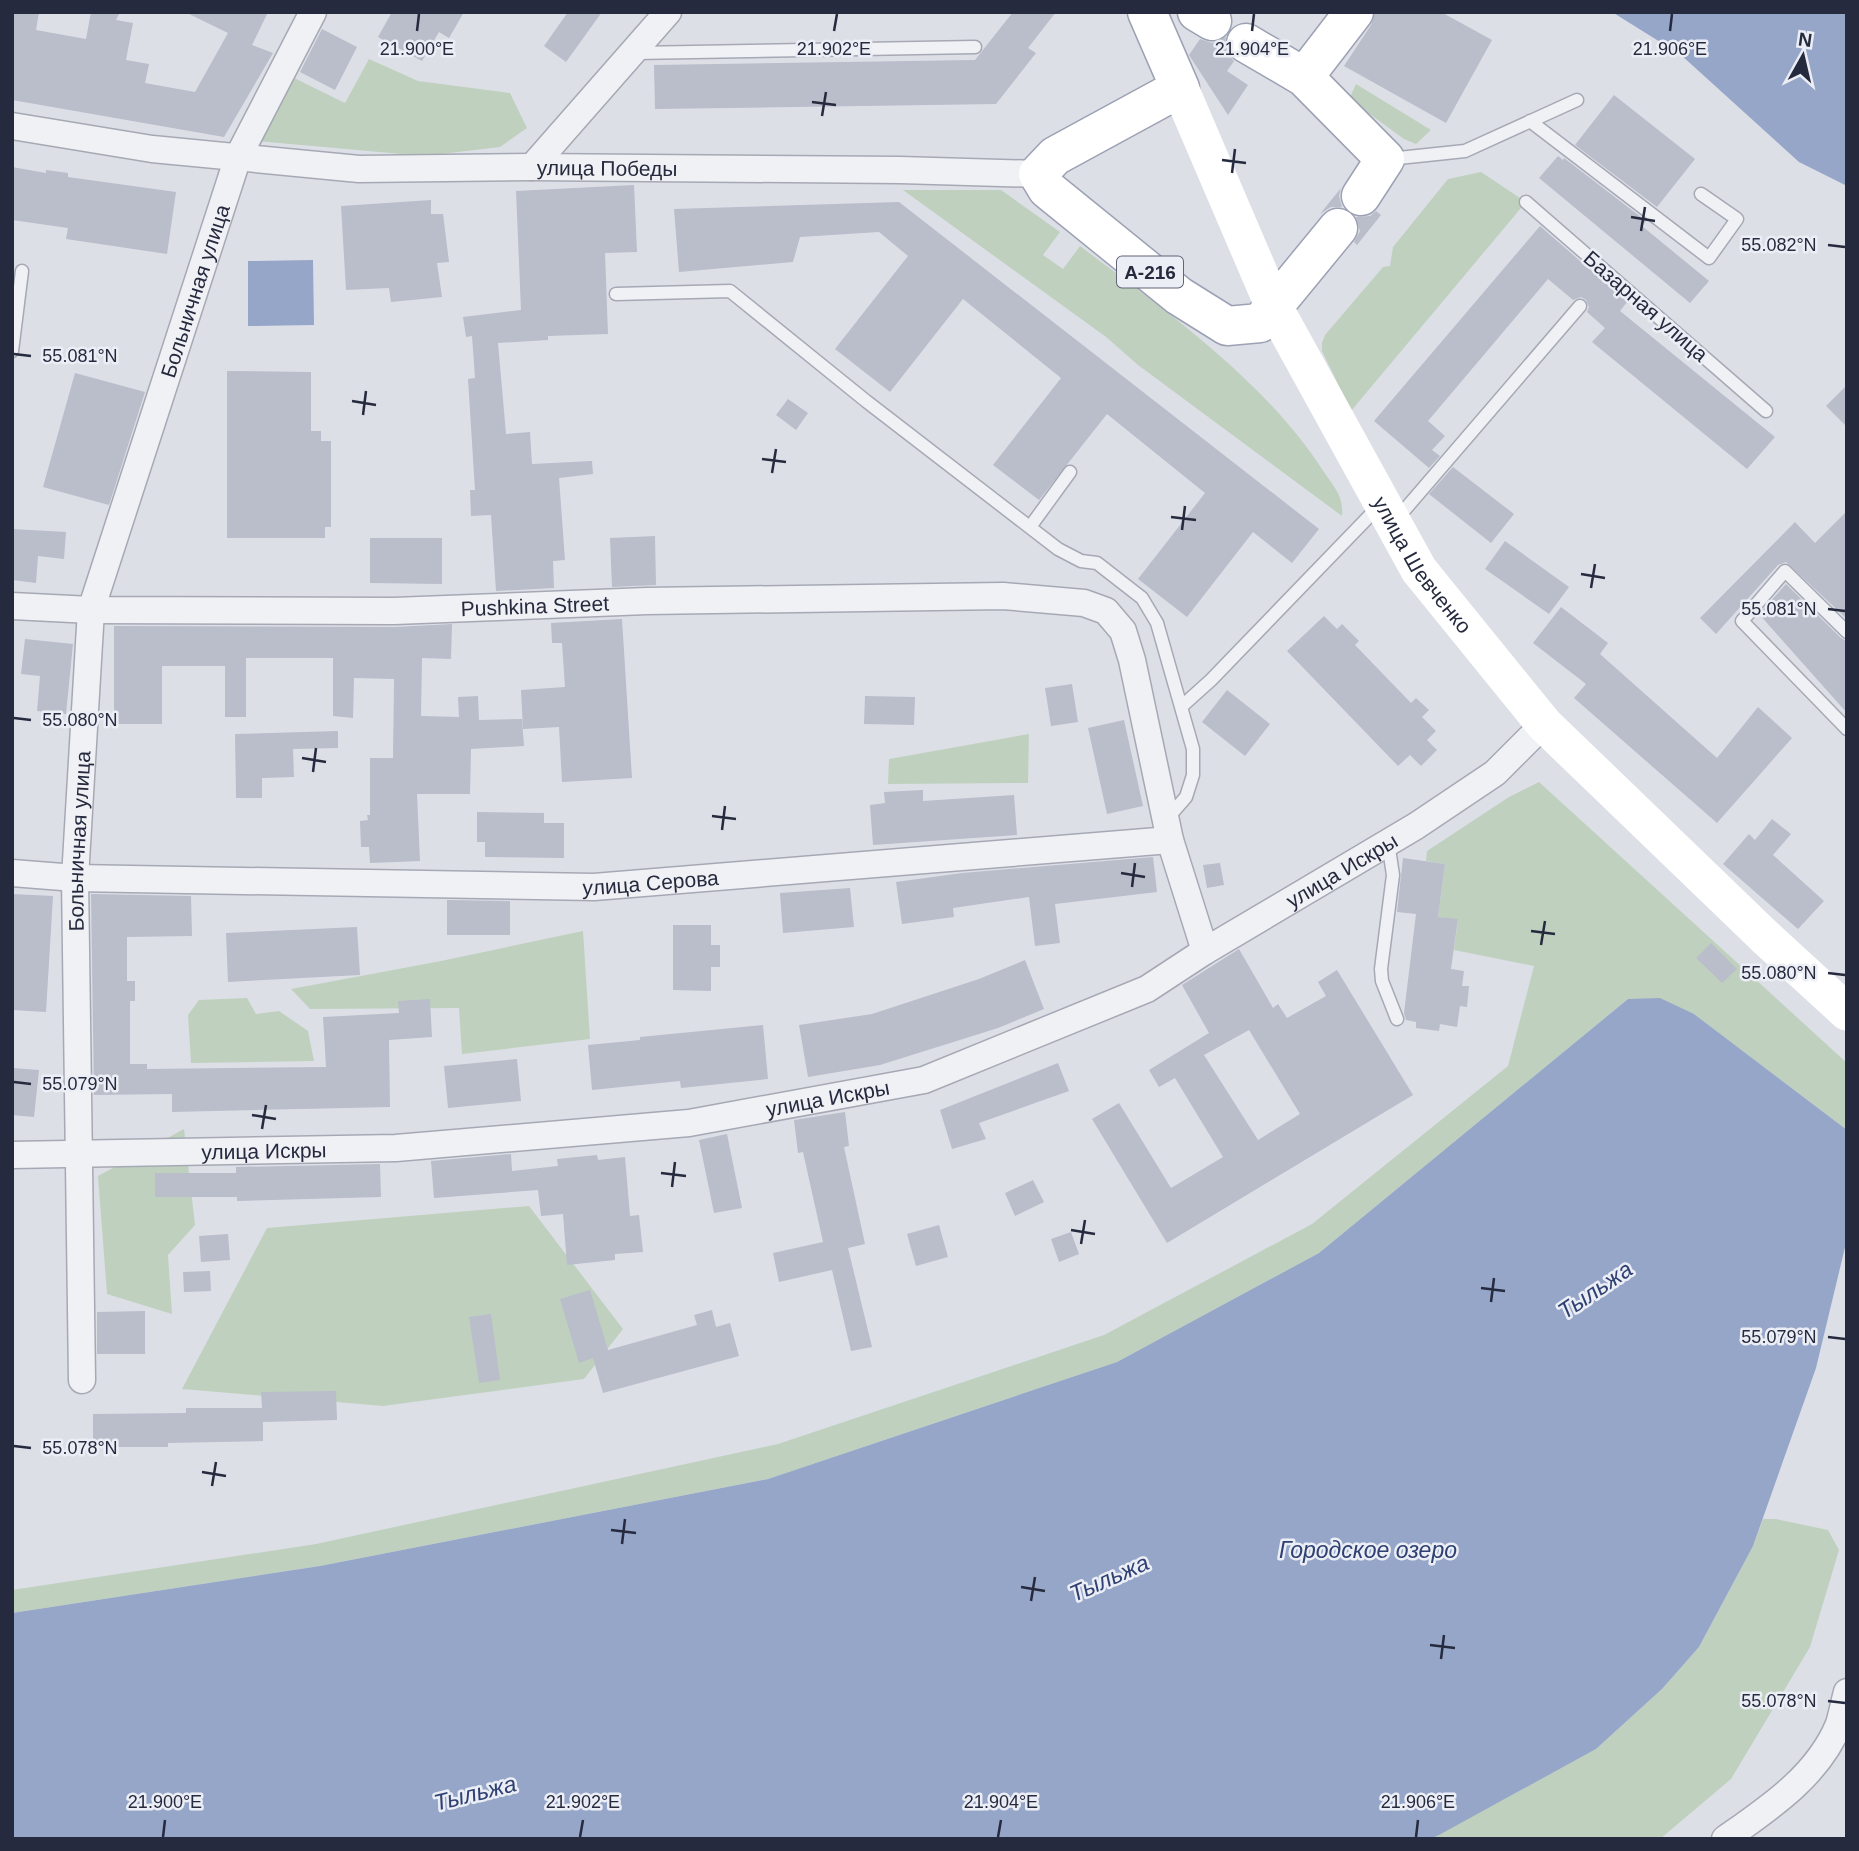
<svg xmlns="http://www.w3.org/2000/svg" width="1859" height="1851" font-family="Helvetica,sans-serif">
<style>
.green{fill:#bfd1be}
.water{fill:#96a6c9}
.building{fill:#babdca;fill-rule:evenodd}
.lines{fill:none;stroke-linecap:round;stroke-linejoin:round}
.lane-casing{stroke:#a6a9b4;stroke-width:15}
.street-casing{stroke:#a6a9b4;stroke-width:29}
.primary-casing{stroke:#9ca1b3;stroke-width:41}
.lane{stroke:#eff1f5;stroke-width:12}
.street{stroke:#eff1f5;stroke-width:26}
.secondary{stroke:#fff;stroke-width:37}
.primary{stroke:#fff;stroke-width:38}
.ticks{fill:none;stroke:#262a3e;stroke-width:2.5}
.labels{text-anchor:middle;dominant-baseline:central;stroke-width:5;stroke-linejoin:round;paint-order:stroke}
.shield{fill:#eceef5;stroke:#616575;stroke-width:2}
.shield-label{font-size:19px;font-weight:bold;fill:#262a3e}
.street-label{font-size:21px;fill:#262a3e;stroke:#eceef5}
.water-label{font-size:23px;font-style:italic;fill:#2f4173;stroke:#eceef5}
.ticks-label{font-size:18px;text-anchor:middle;fill:#262a3e;stroke:#eceef5;stroke-width:5;stroke-linejoin:round;paint-order:stroke}
</style>
<rect width="100%" height="100%" fill="#dddfe7"/>
<path class="green" d="M369,59L418,81L510,93L527,128L500,147L424,156L247,140L282,72L345,103Z
M1356,84L1431,130L1416,144L1404,139L1349,99Z
M1481,172L1526,202L1351,411L1322,351V343L1325,335L1383,267L1390,266L1393,247L1448,179Z
M903,190H1001L1060,232L1043,255L1063,269L1080,246C1165,310 1264,380 1322,469C1333,486 1344,495 1342,516L1138,365L1106,337Z
M1029,734L1028,783L888,784L889,759Z
M1539,782L1847,1063V1130L1694,1014L1628,999L1319,1253L1117,1362L768,1479L320,1566L12,1613V1590L316,1544L778,1444L1104,1335L1312,1224L1508,1066L1534,966L1454,950L1458,920L1438,917L1445,864L1426,861L1427,851L1509,797Z
M583,931L590,1039L462,1054L459,1008L310,1009L291,989L441,961Z
M247,998L256,1014L279,1011L308,1031L314,1061L191,1063L188,1015L199,1000Z
M184,1129L195,1225L168,1255L172,1314L107,1294L98,1176Z
M529,1206L623,1329L584,1379L383,1406L182,1389L267,1228Z
M1763,1519H1776L1828,1530L1839,1550L1810,1647L1731,1779L1660,1839H1430L1596,1749L1662,1689L1699,1647L1753,1546Z"/>
<path class="water" d="M1612,12H1847V186L1799,162L1681,55Z
M313,260L314,325L248,326V261Z
M1660,998L1694,1014L1847,1130V1239L1816,1368L1753,1546L1699,1647L1662,1689L1596,1749L1439,1835L1430,1839H12V1613L320,1566L768,1479L1117,1362L1319,1253L1628,999Z"/>
<path class="building" d="M12,12H39L36,30L86,39L91,12H120L116,20L133,23L126,60L149,64L145,83L195,92L228,33L185,12H268L252,45L273,53L224,137L12,100Z
M392,12H464L449,38L439,32L422,61L378,37Z
M568,12H602L566,62L544,46Z
M1013,12H1056L1028,48L1036,53L996,104L655,109L654,65L975,60Z
M1375,12H1441L1492,40L1446,123L1344,66L1371,25Z
M322,29L357,47L335,90L300,72Z
M1226,37L1224,44L1227,53L1234,61L1227,71L1248,85L1228,115L1189,55L1200,39L1212,43Z
M1614,95L1695,159L1657,207L1575,145Z
M1558,156L1563,160L1564,158L1646,221L1642,226L1709,281L1690,303L1539,178Z
M12,167L46,173V170L68,173V177L176,192L167,254L66,239L68,228L12,220Z
M634,185L637,252L605,253L608,334L548,336V340L498,343L506,434L530,432L532,464L592,461L593,474L559,478L565,560L553,561L554,588L496,591L491,515L471,516L470,490H475L468,379L475,378L472,336L466,337L463,317L521,310L516,191Z
M1341,188L1339,196L1342,207H1331L1320,214Z
M431,200V214H443L449,262L437,263L442,297L391,302L389,288L346,290L341,206Z
M899,202L1319,529L1292,563L1253,532L1187,617L1138,579L1205,493L1107,414L1039,500L993,465L1061,378L963,299L890,392L835,349L908,256L879,232L800,237L793,262L679,272L674,209Z
M1376,211L1381,215L1357,245L1354,242L1360,231L1356,217L1370,216Z
M1540,226L1627,302L1620,311L1775,437L1747,469L1592,342L1605,328L1587,312L1589,307L1586,300L1581,297L1573,300L1548,279L1428,421L1445,436L1432,450L1440,456L1429,468L1374,421Z
M227,371L311,372V431H321V441H331V527H325V538H227Z
M75,373L145,392L109,505L43,487Z
M1847,385V427L1826,406Z
M788,399L808,413L796,430L776,415Z
M1453,467L1514,514L1491,543L1429,494Z
M1847,511V619L1786,562L1778,565L1716,634L1700,618L1795,522L1815,543Z
M12,529L66,532L64,559L38,556L36,583L12,580Z
M655,536L656,585L612,587L610,538Z
M370,538H442V584L370,583Z
M1505,541L1569,587L1549,614L1485,569Z
M1786,584L1841,638L1847,641V713L1759,614Z
M1561,607L1608,643L1600,654L1717,758L1758,707L1792,738L1717,823L1574,698L1586,684L1533,643Z
M1324,616L1337,629L1342,624L1359,641L1355,645L1411,703L1416,698L1429,710L1422,717L1436,731L1427,740L1437,750L1421,766L1410,755L1398,766L1287,651Z
M622,619L632,778L562,782L559,727L523,729L521,690L565,687L562,643H552L551,623Z
M452,624L451,659L422,658L421,716L459,717L458,697L478,696L479,720L522,719L524,746L471,749L470,794H417L420,861L370,863L369,847H361L360,821L368,820L367,815H370V758H393L394,679L354,678L353,718L333,716V658H246V717H225V666H162V724H114V626L395,627Z
M25,639L73,644L66,714L37,711L40,676L21,674Z
M1072,684L1078,722L1051,726L1045,688Z
M1227,690L1270,724L1245,756L1202,722Z
M865,696L915,697L914,725L864,724Z
M1124,720L1143,806L1107,814L1088,728Z
M338,731V748L293,749L294,777L262,778V798H236L235,734Z
M923,790V801L1014,795L1017,835L873,845L870,805L885,803L884,792Z
M477,812L544,813V823H564V858L485,857V842H477Z
M1772,819L1791,834L1773,855L1824,901L1798,929L1723,864L1749,834L1755,840Z
M1153,857L1157,892L1055,904L1060,943L1035,946L1029,897L953,908L954,917L902,924L896,882L962,873Z
M1403,858L1445,864L1438,917L1458,919L1451,969L1464,971L1462,986H1469L1467,1007L1460,1006L1457,1027L1440,1024L1439,1031L1416,1028V1022L1406,1020L1404,1013L1416,914L1397,912Z
M1220,863L1224,885L1207,888L1203,865Z
M850,888L854,927L783,933L780,893Z
M12,894L53,896L46,1012L12,1010Z
M91,894L191,896L192,936L127,937V981H135V1001H130V1064H147V1069L326,1067L323,1017L399,1013L398,1001L430,999L432,1037L389,1040L390,1107L172,1112V1094L94,1095Z
M447,900L510,901V935H447Z
M673,925H711V945H720V967H711V991L673,990Z
M357,927L360,975L228,982L226,933Z
M1711,943L1737,969L1722,983L1696,958Z
M1239,949L1273,1008L1278,1004L1287,1018L1326,996L1318,982L1337,970L1413,1095L1167,1243L1092,1119L1119,1103L1171,1188L1223,1157L1175,1078L1159,1087L1149,1070L1209,1033L1182,985ZM1249,1030L1300,1114L1258,1140L1204,1055Z
M1025,960L1044,1009L998,1028L880,1065L808,1077L799,1025L872,1014L979,979Z
M763,1025L768,1079L681,1088L680,1081L592,1090L588,1045L640,1040V1037Z
M517,1059L521,1101L448,1108L444,1066Z
M1058,1063L1069,1091L979,1123L986,1139L952,1149L940,1110Z
M12,1068L39,1070L34,1117L12,1115Z
M845,1112L849,1146L844,1147L865,1244L848,1248L872,1347L851,1351L832,1270L779,1282L773,1253L823,1242L803,1152L798,1153L794,1120Z
M727,1134L742,1208L714,1213L699,1140Z
M511,1154L512,1171L558,1166L557,1159L597,1155L598,1160L625,1157L630,1216L639,1215L643,1252L615,1254V1260L567,1265L563,1214L541,1216L538,1190L434,1198L431,1161Z
M380,1164L381,1197L237,1201V1197H155V1173H236V1167Z
M1033,1180L1044,1202L1015,1216L1005,1193Z
M939,1225L948,1257L916,1266L907,1234Z
M1071,1232L1079,1254L1059,1262L1051,1239Z
M228,1234L230,1260L201,1262L199,1236Z
M210,1271L211,1291L184,1292L183,1272Z
M590,1290L608,1350L697,1325L694,1315L712,1310L716,1327L730,1323L739,1356L603,1393L593,1358L579,1363L560,1299Z
M145,1311V1354H97V1312Z
M491,1314L500,1380L479,1383L469,1317Z
M336,1391L337,1420L263,1422V1441L168,1443V1447H93V1414L186,1413V1408H262L261,1392Z"/>
<g class="lines">
<g class="lane-casing">
<path id="lane" d="M635,53L975,47
M1530,121L1709,258L1737,219L1701,194
M1389,159L1465,151L1577,100
M1526,202L1766,411
M616,294L730,291L866,401L1058,549L1081,561L1097,563L1142,598L1157,623L1193,749V775L1186,797L1166,820
M12,351L22,271
M1395,521L1580,306
M1030,527L1070,472
M1847,632L1785,571L1742,621L1847,729
M1181,707L1211,680L1380,505
M1388,842L1393,875L1381,969L1382,981L1397,1019"/>
</g>
<g class="street-casing">
<g id="street">
<path id="s1" d="M12,126L152,149L359,169L532,167L900,170L1038,174"/>
<path d="M532,167L668,12"/>
<path id="s2" d="M12,606L91,610L394,611L647,601L1003,596L1084,603L1106,611L1123,631L1132,660L1170,840"/>
<path id="s3" d="M12,873L75,878L594,887L1170,840L1205,951"/>
<path id="s4" d="M12,1155L396,1148L689,1123L924,1080L1147,989L1205,951L1416,826L1495,773L1544,724"/>
<path id="s5" d="M82,1380L75,878L91,610L238,157L313,12"/>
<path d="M1725,1839C1769,1808 1818,1776 1839,1724C1842,1714 1844,1703 1847,1692"/>
</g>
</g>
<g class="primary-casing">
<path id="primary" d="M1147,12L1180,88L1055,156L1038,174L1047,189L1179,296L1227,326L1260,323L1338,228
M1197,12L1212,21
M1246,43L1304,77L1385,159L1361,196
M1304,77L1354,12"/>
</g>
<use href="#lane" class="lane"/>
<use href="#street" class="street"/>
<path class="secondary" id="s6" d="M1180,88L1273,305L1419,570L1544,724L1764,936L1847,1012"/>
<use href="#primary" class="primary"/>
</g>
<path class="ticks" d="M417,31L419,14M834,31L837,14M1252,31L1254,14M1670,31L1672,14M812,102L836,105M822,116L826,92M1222,160L1246,163M1232,173L1235,149M1631,217L1655,221M1641,231L1645,207M1828,245L1845,247M14,354L31,356M352,401L376,405M363,415L366,391M762,459L786,462M772,473L776,449M1171,517L1196,520M1182,530L1185,506M1581,574L1605,578M1591,588L1595,564M1828,609L1845,611M14,718L31,720M302,758L326,762M313,772L316,748M712,816L736,819M722,830L725,806M1121,873L1145,877M1132,887L1135,863M1531,931L1555,934M1541,945L1545,921M1828,973L1845,975M14,1082L31,1084M252,1115L276,1119M262,1129L266,1105M661,1173L686,1176M672,1187L675,1162M1071,1230L1095,1234M1081,1244L1085,1220M1481,1288L1505,1291M1491,1302L1494,1278M1828,1337L1845,1339M14,1446L31,1448M202,1472L226,1476M212,1486L216,1462M611,1530L636,1533M622,1544L625,1519M1021,1587L1045,1591M1031,1601L1035,1577M1430,1645L1455,1648M1441,1659L1444,1635M1828,1701L1845,1703M163,1837L165,1820M580,1837L583,1820M998,1837L1001,1820M1416,1837L1418,1820"/>
<g class="labels">
<rect class="shield" x="1117" y="256.5" width="66" height="31" rx="5"/>
<g class="shield-label">
<text x="1150" y="272">А-216</text>
</g>
<g class="street-label">
<text stroke="none"><textPath href="#s1" startOffset="598">улица Победы</textPath></text>
<text stroke="none"><textPath href="#s5" startOffset="1106">Больничная улица</textPath></text>
<text transform="translate(1646 306) rotate(41)">Базарная улица</text>
<text stroke="none"><textPath href="#s6" startOffset="536">улица Шевченко</textPath></text>
<text stroke="none"><textPath href="#s2" startOffset="523">Pushkina Street</textPath></text>
<text stroke="none"><textPath href="#s5" startOffset="539">Больничная улица</textPath></text>
<text stroke="none"><textPath href="#s4" startOffset="1386">улица Искры</textPath></text>
<text stroke="none"><textPath href="#s3" startOffset="639">улица Серова</textPath></text>
<text stroke="none"><textPath href="#s4" startOffset="819">улица Искры</textPath></text>
<text stroke="none"><textPath href="#s4" startOffset="252">улица Искры</textPath></text>
</g>
<g class="water-label">
<text transform="translate(1595 1290) rotate(-34)">Тыльжа</text>
<text x="1368" y="1550">Городское озеро</text>
<text transform="translate(1109 1578) rotate(-24)">Тыльжа</text>
<text transform="translate(475 1793) rotate(-14)">Тыльжа</text>
</g>
</g>
<g class="ticks-label">
<text x="417" y="55">21.900°E</text>
<text x="834" y="55">21.902°E</text>
<text x="1252" y="55">21.904°E</text>
<text x="1670" y="55">21.906°E</text>
<text x="1779" y="251">55.082°N</text>
<text x="80" y="362">55.081°N</text>
<text x="1779" y="615">55.081°N</text>
<text x="80" y="726">55.080°N</text>
<text x="1779" y="979">55.080°N</text>
<text x="80" y="1090">55.079°N</text>
<text x="1779" y="1343">55.079°N</text>
<text x="80" y="1454">55.078°N</text>
<text x="1779" y="1707">55.078°N</text>
<text x="165" y="1808">21.900°E</text>
<text x="583" y="1808">21.902°E</text>
<text x="1001" y="1808">21.904°E</text>
<text x="1418" y="1808">21.906°E</text>
</g>
<rect width="1859" height="1851" fill="none" stroke="#262a3e" stroke-width="28"/>
<g transform="translate(1803 56) rotate(8)" stroke="#eceef5" stroke-width="5" paint-order="stroke">
<path d="M0-5L12 26L0 18L-12 26Z" fill="#262a3e"/>
<text y="-10" font-size="19" font-weight="bold" text-anchor="middle" fill="#262a3e">N</text>
</g>
</svg>
